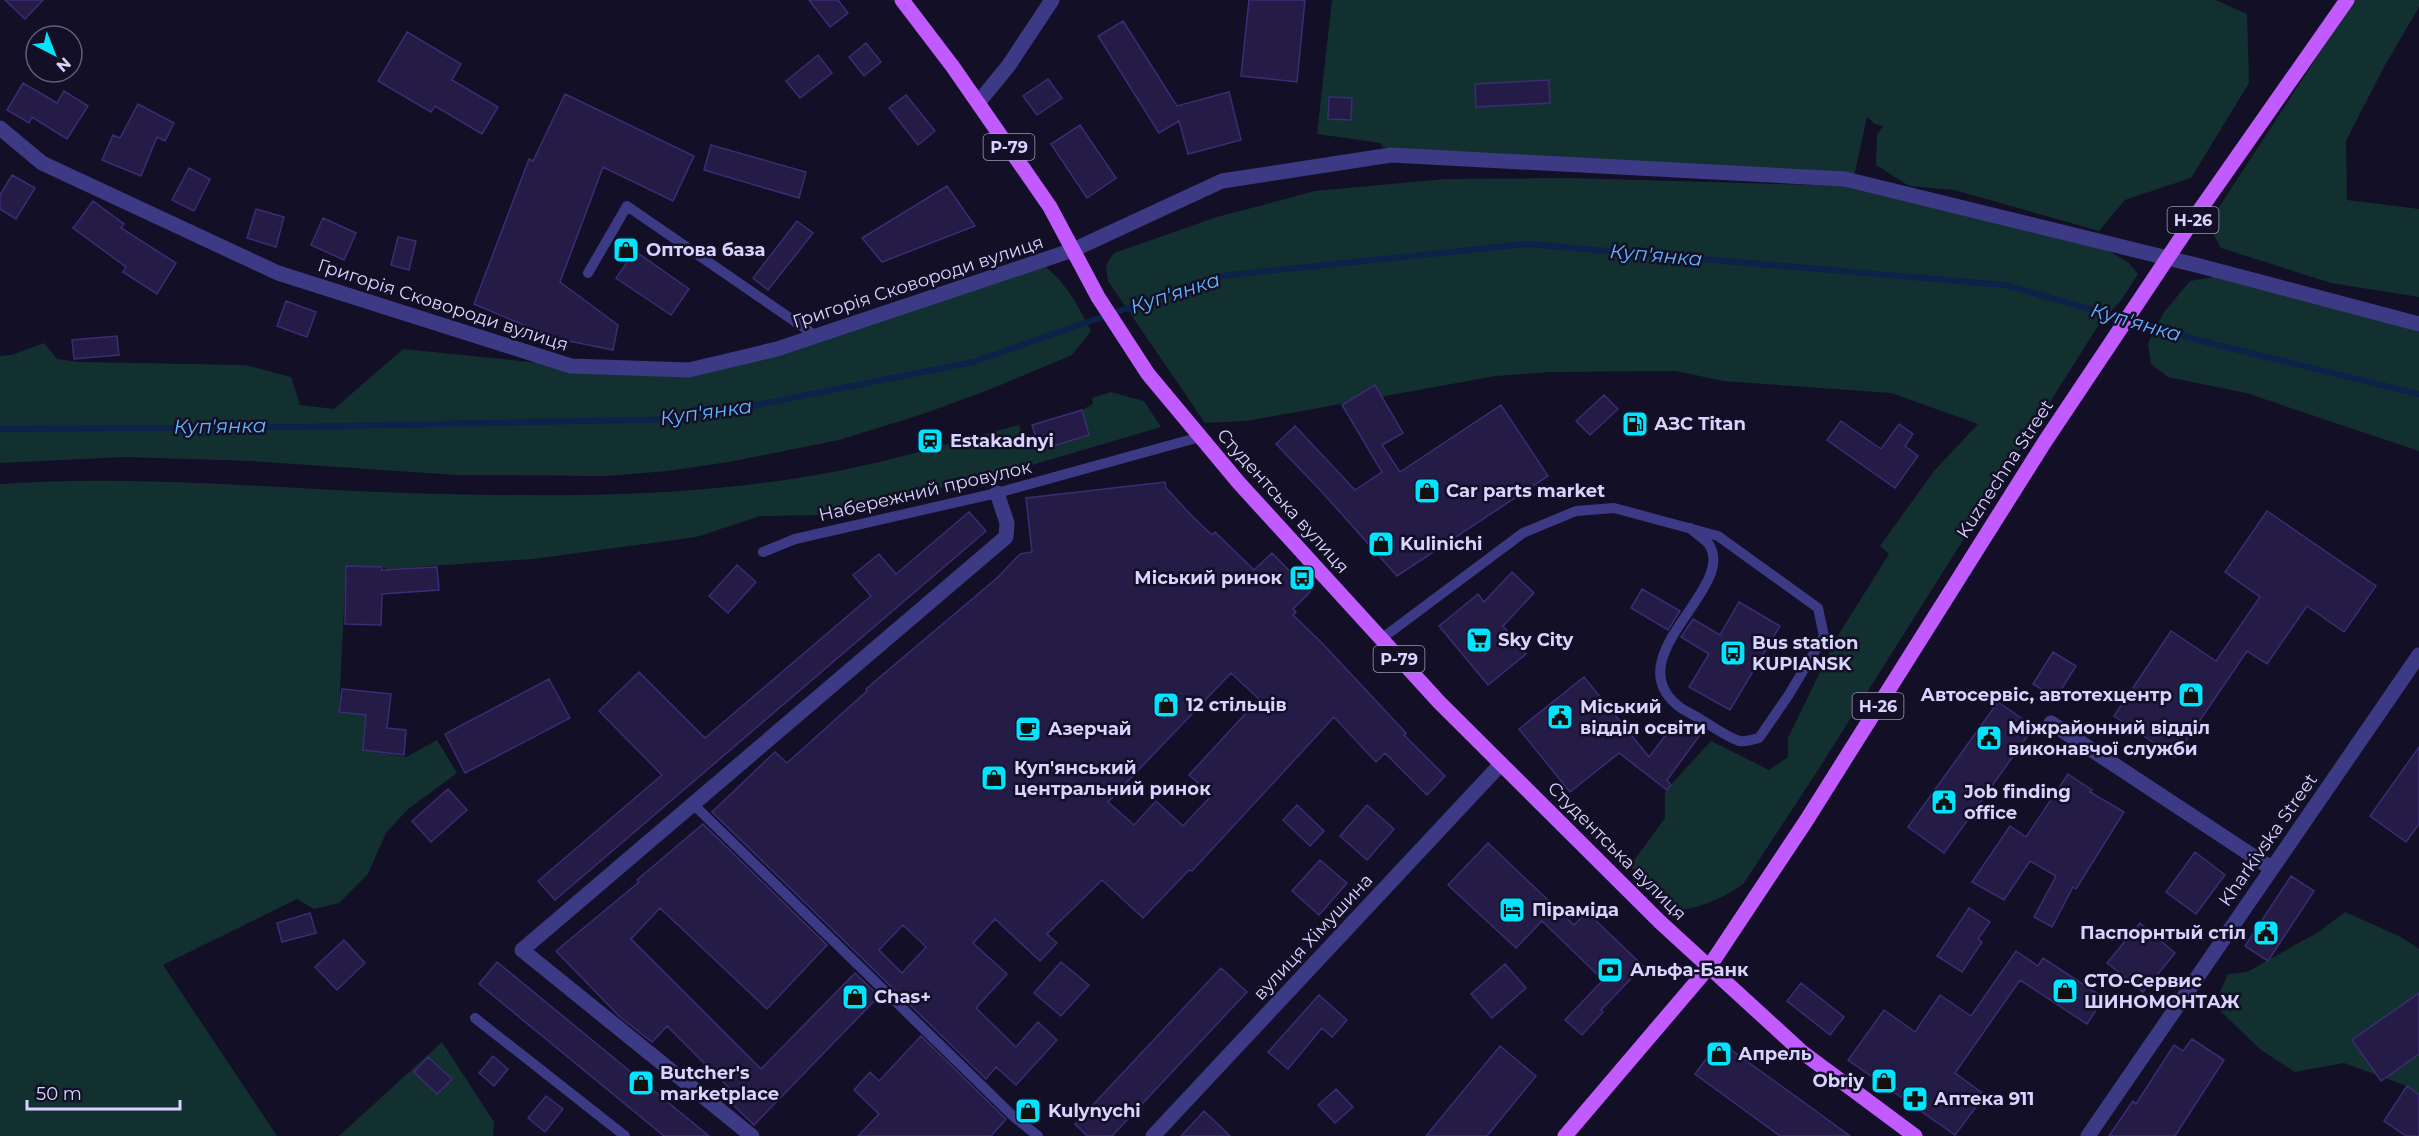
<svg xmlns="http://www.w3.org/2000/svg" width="2419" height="1136" font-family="Montserrat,sans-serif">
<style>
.green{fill:#12302f}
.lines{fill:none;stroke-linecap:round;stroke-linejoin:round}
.stream{stroke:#0c2248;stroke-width:6}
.building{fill:#241b47;stroke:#3b2d73;stroke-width:1.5;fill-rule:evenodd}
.service{stroke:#3d3a85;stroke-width:10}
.minor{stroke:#3d3a85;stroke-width:15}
.primary{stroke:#c25bff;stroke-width:15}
.labels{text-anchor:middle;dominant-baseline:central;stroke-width:5;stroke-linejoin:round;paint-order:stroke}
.shield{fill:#130f26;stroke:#9e99be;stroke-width:1.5}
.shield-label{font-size:16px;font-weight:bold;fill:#d9d4ff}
.poi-label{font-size:18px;font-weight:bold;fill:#d9d4ff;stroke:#130f26;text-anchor:start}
.street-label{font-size:18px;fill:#d9d4ff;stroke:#130f26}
.water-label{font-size:20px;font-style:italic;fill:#62b6ff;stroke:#130f26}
</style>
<rect width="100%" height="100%" fill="#130f26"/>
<path class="green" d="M1332,0H2216L2247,14L2249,83L2191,178L2125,200L2099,231L1954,190L1909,186L1876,165L1877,135L1883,126L1875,124L1867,117L1853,181L1403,151L1382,147L1381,143L1317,134Z
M2354,0H2419V7L2383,69L2346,141L2347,200L2419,209V297L2331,283L2221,248L2208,224Z
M1568,178L1850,186L2107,250L2128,262L2138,274L2122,299L2098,326L1820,767L1744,883C1730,895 1688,916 1670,907C1660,902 1639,875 1630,866L1665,818V791L1711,741L1769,770L1788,757V738L1837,637L1889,554L1880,546L1934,471L1978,424L1891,393L1723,381L1676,371L1550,372L1496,376L1246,421L1205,423L1108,281L1106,265L1114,253L1217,217L1315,191L1444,179Z
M1040,262C1066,283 1076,301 1091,331L1072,355L991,389L923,414L839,440L729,462L667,471L608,476L456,475L252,461L124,457L0,463V356L11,355L44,343L57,359L79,362L245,365L291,377L300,405L334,409L403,349L571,366L689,370Z
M2221,276L2359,312L2419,332V451L2246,393L2168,377L2151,364L2148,343L2164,312L2190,281Z
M1111,392L1144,401L1161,427L1032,465L830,515L760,516L696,537L533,559L388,569L382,567L346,566L339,712L366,715L363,750L406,757L437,740L457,773L407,810L386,833L368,874L339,903L314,909L297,899L163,965L277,1136H0V484C112,476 223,484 335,490C417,494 500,496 582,495C654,494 727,489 798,478C873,467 946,444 1019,425L1026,447L1038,443L1040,450L1089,435L1082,410L1093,404L1092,398Z
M2345,912L2401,937L2419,949V1095L2407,1086L2344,1063L2295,1072L2261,1050L2214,1005L2228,974L2247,972L2320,931Z
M442,1042L494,1122L493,1136H339Z"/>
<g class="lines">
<path class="stream" d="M0,429L293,427L685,419L973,362L1220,276L1527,244L2005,285L2213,344L2419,394"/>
</g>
<path class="building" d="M5,0H43L25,19Z
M809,0H838L848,13L830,27Z
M1249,0H1305L1297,82L1241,76Z
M1123,21L1177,106L1229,92L1241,140L1188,154L1179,121L1159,133L1098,36Z
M407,32L461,64L452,80L498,107L482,134L435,106L431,112L378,81Z
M866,43L881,62L864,76L849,57Z
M818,55L832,73L800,98L786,81Z
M1048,79L1062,98L1037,115L1023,96Z
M1549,80L1550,103L1476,107L1475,84Z
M23,83L57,103L64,91L88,106L67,139L32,117L29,123L7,110Z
M565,94L694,156L673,201L603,167L560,282L618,325L613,350L554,338L474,304L529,159L533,161Z
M906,95L935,131L918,145L889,108Z
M1329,97L1352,98L1351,120L1328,119Z
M138,104L174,123L165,141L157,137L141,176L102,160L113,135L120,138Z
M1080,125L1116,178L1087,198L1051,144Z
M711,145L806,172L799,198L704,170Z
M189,168L210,179L194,211L172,200Z
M12,175L35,188L16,219L0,209V195Z
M947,186L975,226L882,262L862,238Z
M93,201L124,224L121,228L176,263L157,294L123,272L126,267L73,228Z
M256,209L284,217L276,247L247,238Z
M323,218L356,233L344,260L311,245Z
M797,221L813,233L768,290L753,278Z
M398,237L416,241L409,270L391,265Z
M635,251L689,289L671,315L616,278Z
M286,301L316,312L307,337L277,326Z
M117,336L119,355L74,359L72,340Z
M1375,385L1403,433L1382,445L1400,472L1501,405L1548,476L1397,576L1322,492L1276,444L1295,426L1355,490L1382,472L1342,405Z
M1604,395L1618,409L1590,435L1576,421Z
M1082,410L1089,435L1040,450L1032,425Z
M1841,421L1881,449L1899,424L1913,434L1905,446L1918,456L1895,488L1827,440Z
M1165,482L1166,488L1192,516L1212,535L1215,532L1254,570L1272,553L1310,592L1293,609L1296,612L1293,615L1321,642L1406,733L1404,735L1445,776L1427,795L1385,753L1376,762L1334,717L1192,871L1189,870L1143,918L1102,880L1047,934L1057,943L1040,961L995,919L973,943L1007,974L976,1008L1016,1047L1038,1022L1057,1040L1016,1085L996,1067L986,1079L712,812L775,752L787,763L867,691L866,689L997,578L1020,554L1032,552L1026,498ZM1231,673L1259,699L1189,775L1212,795L1183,826L1156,801L1134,825L1108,802ZM903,925L926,947L902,973L879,950Z
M2267,511L2376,586L2344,632L2307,606L2267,664L2247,651L2175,757L2114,716L2171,631L2216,661L2260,597L2225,572Z
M969,512L986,531L555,900L538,881L662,775L599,711L639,672L705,738L871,596L853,575L879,554L896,574Z
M737,565L756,582L728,613L709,596Z
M346,566L382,567V570L437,567L439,590L382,594L381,625L345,624Z
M1512,572L1534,593L1503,626L1526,654L1488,685L1439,626L1478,594L1484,602Z
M1642,589L1680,611L1668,630L1631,608Z
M1739,602L1780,626L1730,710L1689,687L1709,654L1681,637L1693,619L1720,635Z
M2053,652L2076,666L2056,698L2033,684Z
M1584,677L1649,757L1678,719L1700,735L1667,780L1671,785L1667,790L1619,753L1570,792L1519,729Z
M549,679L570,718L465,773L445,734Z
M342,689L391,694L387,728L406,730L404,755L363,750L366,715L339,712Z
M1998,702L2034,727L1944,853L1908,827Z
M2419,747V824L2406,842L2370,816Z
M2068,774L2092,790L2090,792L2124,812L2076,889L2073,887L2052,927L2034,917L2056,876L2030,861L2004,900L1972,882L2010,826L2026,837Z
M448,789L467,810L431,842L412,821Z
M1297,805L1324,831L1310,846L1283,820Z
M1367,805L1394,829L1367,860L1340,836Z
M703,824L827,945L767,1009L660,908L631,939L761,1069L855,973L879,996L754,1125L730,1102L736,1095L667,1026L652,1042L620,1017L556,951L639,882L637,880Z
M1488,843L1574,925L1587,912L1643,966L1601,1010L1603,1012L1582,1035L1565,1020L1603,980L1542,921L1516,948L1448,885Z
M2195,852L2225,875L2196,914L2166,892Z
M1320,860L1347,883L1319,915L1292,891Z
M2291,876L2314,891L2268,961L2245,946Z
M1969,908L1990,922L1978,939L1982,942L1962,972L1937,956Z
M310,913L316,933L282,942L277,923Z
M2140,923L2175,953L2143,992L2107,963Z
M344,940L365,963L337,990L315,967Z
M2016,951L2038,966L2043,958L2104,998L2087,1024L2020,980L1955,1073L1985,1095L1955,1135L1848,1060L1884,1010L1915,1032L1940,995L1971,1016Z
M497,962L620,1063L709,1136H664L479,984Z
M1061,962L1089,985L1061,1016L1034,993Z
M1505,964L1526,988L1492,1018L1471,994Z
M1221,968L1247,992L1112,1136H1087L1075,1124Z
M1801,983L1844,1017L1830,1035L1787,1001Z
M2419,993V1054L2381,1081L2352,1040Z
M1319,995L1347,1020L1332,1037L1322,1028L1288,1069L1268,1052Z
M921,1036L1006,1119L991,1136H858L879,1114L854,1090L870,1072L879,1081Z
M2192,1039L2224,1060L2175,1136H2109L2133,1101L2136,1104L2174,1045L2183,1051Z
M1719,1041L1809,1106L1850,1136H1780L1695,1074Z
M1500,1046L1536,1076L1487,1136H1426Z
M493,1056L508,1069L494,1086L479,1073Z
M428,1057L452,1079L437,1094L414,1072Z
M2407,1086L2419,1095V1136H2406L2384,1121Z
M1336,1089L1353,1107L1335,1123L1318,1105Z
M546,1096L563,1109L545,1132L528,1118Z
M1204,1111L1230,1136H1181Z"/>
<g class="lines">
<path class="service" d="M588,273L627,206L816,336
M763,552L795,539L997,493L1200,437
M1381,639L1523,533L1576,511L1614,508L1718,536L1818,608L1824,636L1788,696L1759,738C1754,739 1746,742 1740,741C1730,739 1709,724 1700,719C1692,714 1682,710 1676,704C1618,654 1740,586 1708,543C1703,538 1695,533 1690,528
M693,804L1014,1117L1038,1136
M475,1018L625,1136"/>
<path class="minor" d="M978,103L1009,65L1052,0
M0,128L42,163L278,273L571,366L689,370L777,349L1073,250L1222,181L1391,155L1845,179L2196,265L2419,324
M2051,723L2271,868
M752,1136L522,950L1006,537L1007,523L997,493
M1153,1136L1501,764
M2088,1136L2419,655"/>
<path class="primary" d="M902,0L953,67L1050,207L1098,297L1148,374L1239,483L1439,702L1660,922L1802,1052L1915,1136
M1565,1136L1709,967L1806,821L2044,443L2197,214L2347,0"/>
</g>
<defs>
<g id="shop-square" transform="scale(1.35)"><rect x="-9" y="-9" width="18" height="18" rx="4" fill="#00e5ff" stroke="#130f26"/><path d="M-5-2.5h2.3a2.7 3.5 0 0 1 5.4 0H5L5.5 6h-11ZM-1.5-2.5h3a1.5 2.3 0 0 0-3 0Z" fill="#111"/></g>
<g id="fuel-square" transform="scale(1.35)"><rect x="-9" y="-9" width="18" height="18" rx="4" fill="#00e5ff" stroke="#130f26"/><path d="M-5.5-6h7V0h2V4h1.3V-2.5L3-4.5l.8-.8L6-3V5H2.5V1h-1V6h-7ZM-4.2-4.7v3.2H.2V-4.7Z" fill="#111"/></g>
<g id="station-square" transform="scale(1.35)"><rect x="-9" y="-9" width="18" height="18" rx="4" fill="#00e5ff" stroke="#130f26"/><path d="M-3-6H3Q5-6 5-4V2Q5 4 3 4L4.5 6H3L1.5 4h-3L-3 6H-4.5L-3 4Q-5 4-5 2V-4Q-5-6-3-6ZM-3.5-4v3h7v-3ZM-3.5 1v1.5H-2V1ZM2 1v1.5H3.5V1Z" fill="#111"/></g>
<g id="bus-square" transform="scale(1.35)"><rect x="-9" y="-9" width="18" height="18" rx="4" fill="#00e5ff" stroke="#130f26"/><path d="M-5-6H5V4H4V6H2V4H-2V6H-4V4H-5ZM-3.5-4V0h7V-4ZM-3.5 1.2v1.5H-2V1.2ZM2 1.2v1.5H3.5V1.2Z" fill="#111"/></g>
<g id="supermarket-square" transform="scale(1.35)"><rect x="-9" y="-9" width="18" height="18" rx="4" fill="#00e5ff" stroke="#130f26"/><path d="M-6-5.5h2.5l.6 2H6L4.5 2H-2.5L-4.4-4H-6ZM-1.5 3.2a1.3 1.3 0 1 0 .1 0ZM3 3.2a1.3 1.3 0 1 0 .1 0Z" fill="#111"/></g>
<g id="civic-square" transform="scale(1.35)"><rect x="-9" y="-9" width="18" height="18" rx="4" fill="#00e5ff" stroke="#130f26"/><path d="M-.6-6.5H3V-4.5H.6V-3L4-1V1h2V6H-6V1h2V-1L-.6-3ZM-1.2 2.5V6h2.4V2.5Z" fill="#111"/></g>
<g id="cafe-square" transform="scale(1.35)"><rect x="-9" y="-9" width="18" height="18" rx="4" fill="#00e5ff" stroke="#130f26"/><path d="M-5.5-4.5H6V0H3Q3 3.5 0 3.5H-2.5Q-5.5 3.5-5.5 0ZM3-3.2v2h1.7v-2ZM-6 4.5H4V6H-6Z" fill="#111"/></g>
<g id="hotel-square" transform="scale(1.35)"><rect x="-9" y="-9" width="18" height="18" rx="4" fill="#00e5ff" stroke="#130f26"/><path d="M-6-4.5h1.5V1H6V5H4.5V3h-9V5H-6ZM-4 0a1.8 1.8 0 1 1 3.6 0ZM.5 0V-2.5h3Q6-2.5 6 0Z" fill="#111"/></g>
<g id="bank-square" transform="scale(1.35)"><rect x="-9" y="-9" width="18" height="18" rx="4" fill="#00e5ff" stroke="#130f26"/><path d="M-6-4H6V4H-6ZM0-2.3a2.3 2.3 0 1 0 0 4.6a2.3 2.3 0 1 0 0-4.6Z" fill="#111"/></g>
<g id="pharmacy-square" transform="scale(1.35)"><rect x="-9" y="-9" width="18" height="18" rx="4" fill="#00e5ff" stroke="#130f26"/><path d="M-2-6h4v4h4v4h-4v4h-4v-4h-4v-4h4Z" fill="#111"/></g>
</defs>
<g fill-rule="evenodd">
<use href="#shop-square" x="626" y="250"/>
<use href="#fuel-square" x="1635" y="424"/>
<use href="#station-square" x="930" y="441"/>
<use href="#shop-square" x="1427" y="491"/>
<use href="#shop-square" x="1381" y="544"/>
<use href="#bus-square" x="1302" y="578"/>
<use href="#supermarket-square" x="1479" y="640"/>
<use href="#bus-square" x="1733" y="653"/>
<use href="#shop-square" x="2191" y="695"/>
<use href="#shop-square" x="1166" y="705"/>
<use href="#civic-square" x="1560" y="717"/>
<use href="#cafe-square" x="1028" y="729"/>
<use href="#civic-square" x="1989" y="738"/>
<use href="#shop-square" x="994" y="778"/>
<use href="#civic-square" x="1944" y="802"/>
<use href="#hotel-square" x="1512" y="910"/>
<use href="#civic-square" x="2266" y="933"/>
<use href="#bank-square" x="1610" y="970"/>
<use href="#shop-square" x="2065" y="991"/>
<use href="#shop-square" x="855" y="997"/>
<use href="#shop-square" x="1719" y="1054"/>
<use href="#shop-square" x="1884" y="1081"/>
<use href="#shop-square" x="641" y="1083"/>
<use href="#pharmacy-square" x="1915" y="1099"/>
<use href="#shop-square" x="1028" y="1111"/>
</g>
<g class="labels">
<g class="shield">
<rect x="983.5" y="134" width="51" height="26" rx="4.5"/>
<rect x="2167.5" y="207" width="51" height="26" rx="4.5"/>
<rect x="1373.5" y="646" width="51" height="26" rx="4.5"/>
<rect x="1852.5" y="693" width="51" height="26" rx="4.5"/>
</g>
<g class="shield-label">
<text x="1009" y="147">Р-79</text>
<text x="2193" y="220">Н-26</text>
<text x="1399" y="659">Р-79</text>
<text x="1878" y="706">Н-26</text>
</g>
<g class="poi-label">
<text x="646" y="250">Оптова база</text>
<text x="1654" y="424">АЗС Titan</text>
<text x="950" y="441">Estakadnyi</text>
<text x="1446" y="491">Car parts market</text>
<text x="1400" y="544">Kulinichi</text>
<text x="1282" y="578" text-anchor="end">Міський ринок</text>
<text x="1498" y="640">Sky City</text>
<text x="1752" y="643">Bus station<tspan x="1752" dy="21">KUPIANSK</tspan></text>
<text x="2172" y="695" text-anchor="end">Автосервіс, автотехцентр</text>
<text x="1186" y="705">12 стільців</text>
<text x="1580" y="707">Міський<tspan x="1580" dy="21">відділ освіти</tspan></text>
<text x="2008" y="728">Міжрайонний відділ<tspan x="2008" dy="21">виконавчої служби</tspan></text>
<text x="1048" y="729">Азерчай</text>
<text x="1014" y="768">Куп'янський<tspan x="1014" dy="21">центральний ринок</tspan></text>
<text x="1964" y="792">Job finding<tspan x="1964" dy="21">office</tspan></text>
<text x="1532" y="910">Піраміда</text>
<text x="2246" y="933" text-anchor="end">Паспорнтый стіл</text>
<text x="1630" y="970">Альфа-Банк</text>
<text x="2084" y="981">СТО-Сервис<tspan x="2084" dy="21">ШИНОМОНТАЖ</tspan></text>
<text x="874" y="997">Chas+</text>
<text x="1738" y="1054">Апрель</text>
<text x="660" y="1073">Butcher's<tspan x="660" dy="21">marketplace</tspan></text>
<text x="1864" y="1081" text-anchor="end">Obriy</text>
<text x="1934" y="1099">Аптека 911</text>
<text x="1048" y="1111">Kulynychi</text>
</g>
<g class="street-label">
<text transform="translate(918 282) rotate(-18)">Григорія Сковороди вулиця</text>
<text transform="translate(443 305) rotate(18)">Григорія Сковороди вулиця</text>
<text transform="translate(2005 469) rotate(-57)">Kuznechna Street</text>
<text transform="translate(925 491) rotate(-13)">Набережний провулок</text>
<text transform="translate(1283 501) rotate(48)">Студентська вулиця</text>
<text transform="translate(2268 840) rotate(-55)">Kharkivska Street</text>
<text transform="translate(1617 851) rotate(45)">Студентська вулиця</text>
<text transform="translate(1313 937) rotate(-47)">вулиця Хімушина</text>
</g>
<g class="water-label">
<text transform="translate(1656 255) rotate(5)">Куп'янка</text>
<text transform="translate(1175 293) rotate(-18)">Куп'янка</text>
<text transform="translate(2136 322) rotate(16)">Куп'янка</text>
<text transform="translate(706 412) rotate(-8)">Куп'янка</text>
<text transform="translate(220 426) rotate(-1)">Куп'янка</text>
</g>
</g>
<g transform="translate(54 54) rotate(138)"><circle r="28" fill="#130f26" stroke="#625e7d" stroke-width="1.5"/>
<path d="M0-4.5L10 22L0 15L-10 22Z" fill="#00e5ff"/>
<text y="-9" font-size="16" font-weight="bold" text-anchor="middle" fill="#d9d4ff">N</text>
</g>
<path d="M27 1100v9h153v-9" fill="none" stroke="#d9d4ff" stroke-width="3"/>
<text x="36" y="1100" font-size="18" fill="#d9d4ff" stroke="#130f26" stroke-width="4.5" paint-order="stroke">50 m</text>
</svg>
